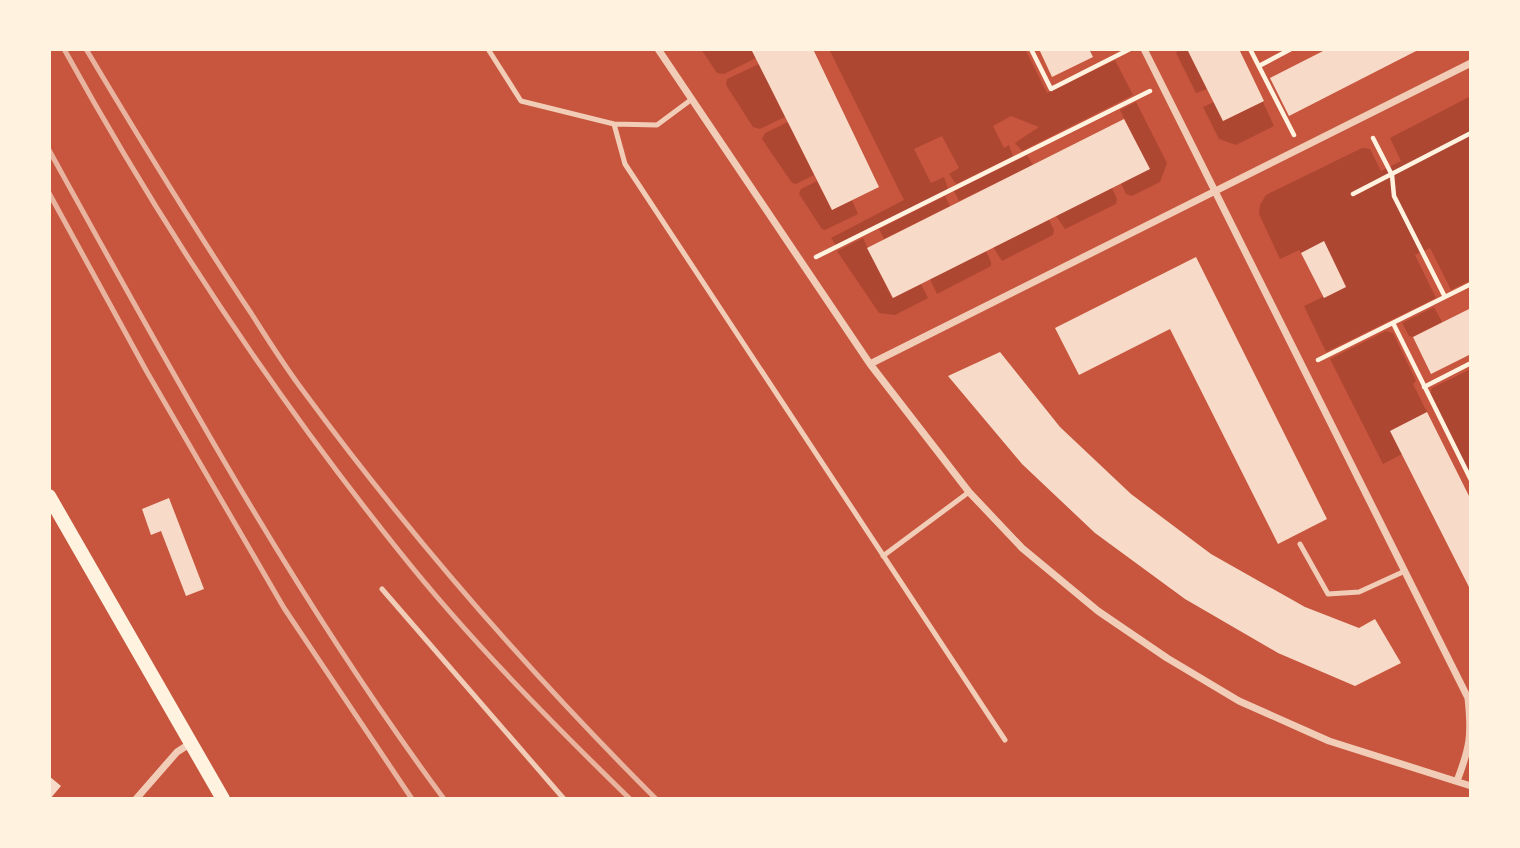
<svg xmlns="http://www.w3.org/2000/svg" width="1520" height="848" font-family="Helvetica,sans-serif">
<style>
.green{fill:#ae4732}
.building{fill:#f7dbc8}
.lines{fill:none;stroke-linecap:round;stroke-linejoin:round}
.path{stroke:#fff3e0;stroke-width:4.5}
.service{stroke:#f1ccb7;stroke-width:5}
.minor{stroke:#f1ccb7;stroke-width:7}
.secondary{stroke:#fff3e0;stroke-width:14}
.rail{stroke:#e9b49f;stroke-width:5}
</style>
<rect width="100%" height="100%" fill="#c8553d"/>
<path class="green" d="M701,49H751L756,58L724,74L717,73Z
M829,49H1025L1047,93L1115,60L1133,95L1022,151L1015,143L1039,127L1011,116L993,126L1004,148L1009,145L1013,156L956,184L949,174L959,168L942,136L914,149L931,183L944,177L948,189L836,245L831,238L904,200Z
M1180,49H1187L1207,89L1196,93L1176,53Z
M759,64L785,117L760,129L753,127L726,85L727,79Z
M1471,96V280L1451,290L1430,248L1415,255L1436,298L1326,352L1304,306L1346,286L1324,242L1301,253L1299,250L1280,259L1259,214L1260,205L1266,195L1362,148L1370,149L1381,171L1401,161L1390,138Z
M1264,101L1263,102L1274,126L1236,145L1219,139L1203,107L1214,102L1223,121Z
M1136,102L1167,163L1160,182L1132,196L1126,194L1121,183L1149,169L1120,110Z
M788,122L814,175L796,184L792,183L762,139L765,133Z
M1027,155L1033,165L959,201L954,191Z
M817,181L832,210L852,200L858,214L825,230L822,229L799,194L801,189Z
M1112,188L1117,199L1116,204L1065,229L1056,216Z
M945,196L950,206L884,239L879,229Z
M1049,220L1054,230L1053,235L1002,261L993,247Z
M863,238L892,298L921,284L928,298L895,315L879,313L837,251Z
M986,251L991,262V266L937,294L930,279Z
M1434,307L1442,322L1413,337L1409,336L1402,323Z
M1386,331L1393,333L1416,381L1413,384L1427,412L1402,454L1383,464L1330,359Z
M1471,369V475L1430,394L1432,388Z"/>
<path class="building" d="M751,49H813L879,187L832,210Z
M1039,49H1089L1093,57L1052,77Z
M1187,49H1239L1264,101L1223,121Z
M1327,49H1420L1289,116L1270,78Z
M1124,119L1150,169L893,298L867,248Z
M1324,241L1346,287L1324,298L1301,253Z
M1196,257L1327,519L1278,544L1170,329L1079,375L1055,328Z
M1471,308V354L1431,374L1413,337Z
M1000,352L1060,427L1131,494L1211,554L1305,607L1359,628L1375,619L1401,663L1355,686L1278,653L1185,599L1095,533L1022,464L948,376Z
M1427,412L1471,500V591L1390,431Z
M169,498L204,589L186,596L161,531L151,535L142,509Z
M49,776L61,786L50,799H49Z"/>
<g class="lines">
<path class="path" d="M1031,49L1051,89L1130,49
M1250,49L1294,135
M1259,66L1291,49
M1373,138L1392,175L1394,196L1445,297
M1353,194L1471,133
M816,257L1150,91
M1393,323L1471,480
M1318,360L1471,284
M1424,387L1471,363"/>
<path class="service" d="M488,49L521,101L614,124L657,125L692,99
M614,124L625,164L1005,740
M1300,544L1328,594L1359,592L1405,571
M883,556L969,492
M382,589L564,799"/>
<path class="minor" d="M658,49L870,364L969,492L1022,548L1098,611L1167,658L1239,701L1329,741L1471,786
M1144,49L1468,698C1472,735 1470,747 1457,781
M870,364L1471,63
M136,799L177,752L191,743"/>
<path class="secondary" d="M49,496L223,799"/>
<path class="rail" d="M64,49C161,225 273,394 399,551C469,639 549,720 630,799
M86,49C139,138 193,227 251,313C268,340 285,367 304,392C411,537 529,672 656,799
M49,150C171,371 293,595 444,799
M49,193L147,372L284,608L412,799"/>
</g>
<rect width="1520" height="848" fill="none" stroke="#fff3e0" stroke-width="102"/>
</svg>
